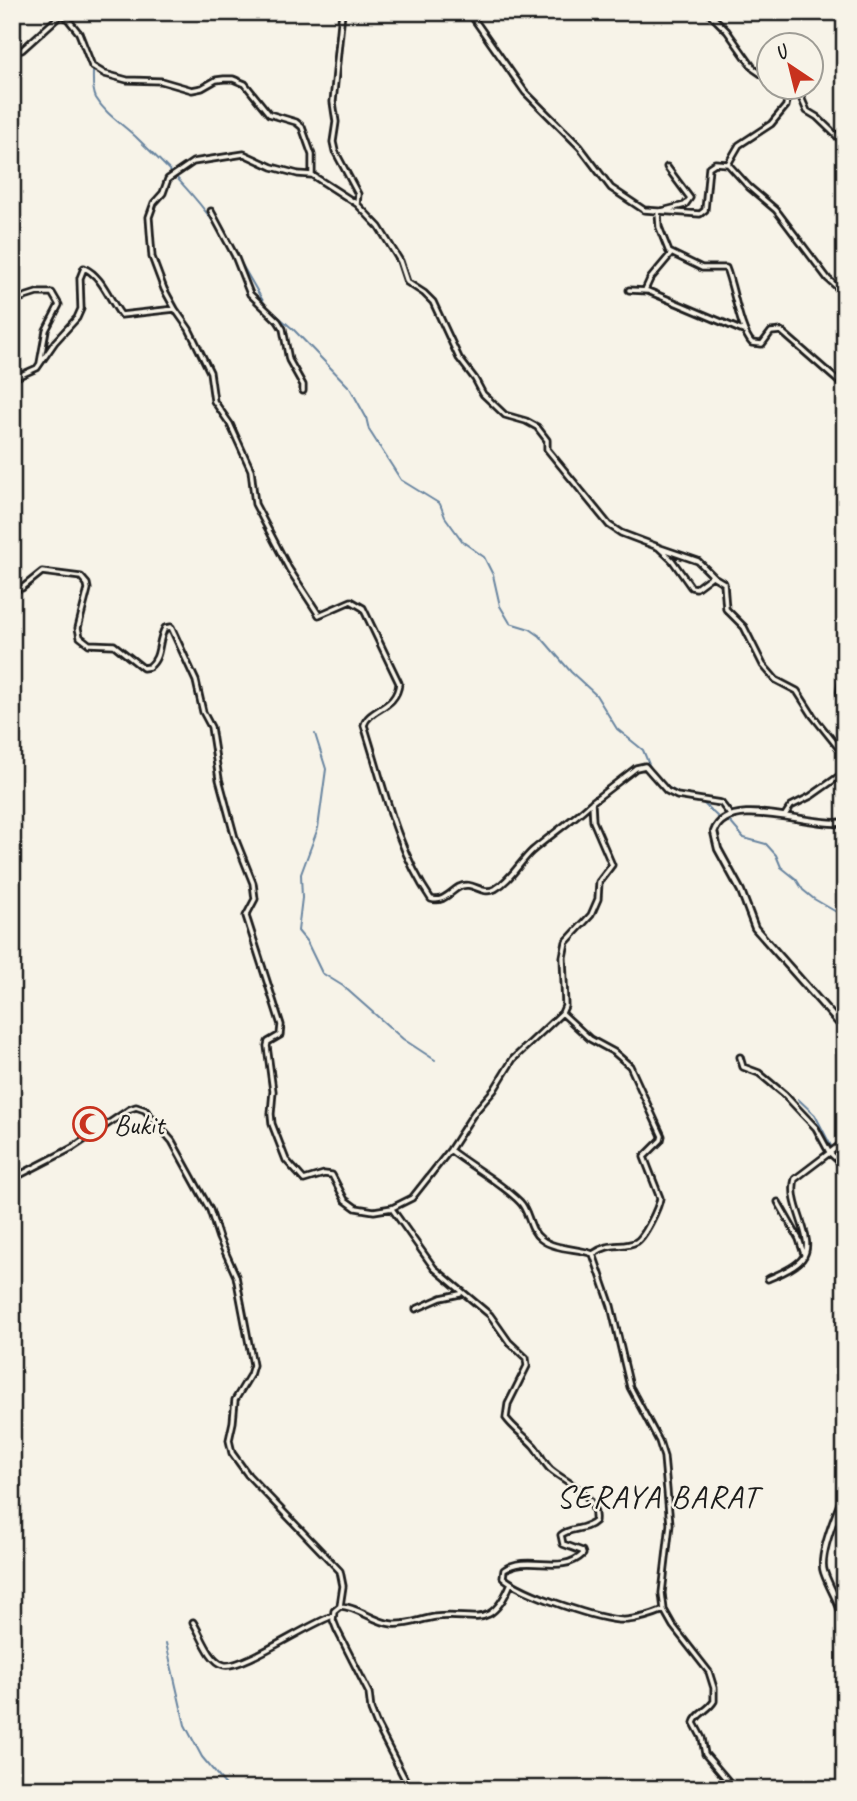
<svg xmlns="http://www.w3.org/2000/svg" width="857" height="1801" font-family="Caveat,sans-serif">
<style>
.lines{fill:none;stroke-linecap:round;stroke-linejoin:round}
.stream{stroke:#6985a0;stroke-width:2}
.minor-casing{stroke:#1c1c1c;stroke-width:9}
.tertiary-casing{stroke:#1c1c1c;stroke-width:10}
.minor{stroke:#f7f3e8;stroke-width:3.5}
.tertiary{stroke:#f7f3e8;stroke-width:4.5}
.labels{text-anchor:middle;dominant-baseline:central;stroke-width:5;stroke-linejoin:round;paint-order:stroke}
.poi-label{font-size:28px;fill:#1c1c1c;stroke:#f7f3e8;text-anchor:start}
.quarter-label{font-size:32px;letter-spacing:2px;fill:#1c1c1c;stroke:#f7f3e8}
</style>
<rect width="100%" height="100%" fill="#f7f3e8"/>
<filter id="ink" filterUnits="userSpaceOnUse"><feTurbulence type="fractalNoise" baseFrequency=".0143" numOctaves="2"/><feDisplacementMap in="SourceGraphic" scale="14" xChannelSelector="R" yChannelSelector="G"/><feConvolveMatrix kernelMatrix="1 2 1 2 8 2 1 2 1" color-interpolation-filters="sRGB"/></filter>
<g filter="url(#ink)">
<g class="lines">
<path class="stream" d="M93,71C93,80 92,90 96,98C106,115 124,125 138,139C167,167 194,194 217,227
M238,258L266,306L294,330L350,388L366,417L369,430L401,480L440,504L445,517L463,542L484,557L493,575L500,606L510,623L530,629L540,636L571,672L596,695L617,729L643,750L652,772
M315,734L326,769L318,828L301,874L302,898L298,931L307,942L322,973L343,986L403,1039L435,1060
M665,786L682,795
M693,800L704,804L719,818L731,823L744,838L766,844L776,855L781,867L796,879L803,890L814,899L845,917
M798,1099L815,1115L831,1146L845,1161
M166,1643L185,1725L202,1757L229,1789"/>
<g class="minor-casing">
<path id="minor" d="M469,12L525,92L580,147L611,188L644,210L700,214L705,210L709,167L715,163L728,164L749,187L776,210L828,279L845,294
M708,12L727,31L754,69L770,80
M12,51L22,50L63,13L79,33L92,66L105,74L127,80L161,81L192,90L202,88L216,80L224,79H233L245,84L269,114L296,122L302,127L312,155V175
M782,91L800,95L807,111L817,117L845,144
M728,164L739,145L771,124L786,106L787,99L779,88
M667,167L690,198L685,205L658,212L659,227L669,252L702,268H726C734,288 740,331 752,343L762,344L771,332L781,331L845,387
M357,204L379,227L400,261L407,282L424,293L433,302L459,358L475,379L483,394L505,415L526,421L537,427L547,440V449L609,525L621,533L658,547L672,560L691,587L696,588L712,576
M211,211L235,256L250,294L278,321L283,329L289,360L303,385V391
M629,290L648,291L743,331
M645,290L650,279L671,254
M12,301L37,293H52L59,305L46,330L40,363
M175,309L189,329L210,372L214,401L230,424L251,470L255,504L289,569L319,615L351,601L363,608L399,683C397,709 369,708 364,725C383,784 396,848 431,899C443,903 450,892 459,887C473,880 481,896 495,889C510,881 520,862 532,851C552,834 573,820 591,803
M12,379L37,368L55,342L77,318L81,309L80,278L84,268C102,276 109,299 121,315L175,309L164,289L152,257L149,217L154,203L163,193L168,179L193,162L244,154L272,167L298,174L312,175L357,204L358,194L335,151L333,142L336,122L333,102L342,12
M660,548L698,561L714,577L724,583L726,609L744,627L763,665L776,680L797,691L813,716L845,756
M12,589L22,588L42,572L81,577L87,584L88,589L78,628L80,637L89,644L114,645L143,668L149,667C162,657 157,642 165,628L171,627L196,681L203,712L211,727L219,779L235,838L253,883L255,899L246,916L281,1025L280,1035L268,1042L267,1046L273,1091L271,1114L272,1124L286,1160L304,1180L324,1174L332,1175L345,1200L356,1208L374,1211L392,1208L412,1198L450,1150L474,1113L494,1090L513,1059L562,1013L565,1006L563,957L566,942L591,915L598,899L599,882L612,865L593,821L592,802L636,768L645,766L667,791L677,796L721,803L731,816
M785,815L791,806L811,796L845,772
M562,1013L590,1039L614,1052L630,1066L662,1136L661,1140L644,1157L660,1198C659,1207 644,1238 636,1242C621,1249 611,1241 593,1254
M740,1057L743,1067L759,1073L784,1094L816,1128L829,1152L845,1167
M450,1150C473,1168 499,1181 520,1202C530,1212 528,1229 541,1239C555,1250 578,1248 593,1254L611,1306L630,1387L659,1441L664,1457L670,1524L662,1593L664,1610L673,1626L709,1672L714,1688V1701C709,1710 696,1714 694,1723L702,1738L705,1754L735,1789
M12,1179L72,1148L130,1109L136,1107L145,1110L172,1141L210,1210L219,1238L236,1276L253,1365L250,1375L235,1400L233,1422L229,1440L232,1453L248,1475L340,1571L343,1586L340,1606
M778,1202L799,1239L804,1254
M392,1209L434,1268L490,1315L509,1342L526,1358L527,1366L508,1404L506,1418C514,1429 525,1436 534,1446C540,1453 543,1462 550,1469C567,1484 598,1493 595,1521C585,1531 570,1527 561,1535L563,1544L582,1551L583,1554C561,1576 527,1553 504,1570L503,1577C520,1593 603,1622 627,1620C640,1619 652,1615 664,1610
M768,1279C779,1274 795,1268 802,1259C818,1240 787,1206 795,1179L845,1141
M416,1309L441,1298L460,1294
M193,1622C201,1634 209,1661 224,1665C241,1670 311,1622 333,1616
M410,1789L377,1725L371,1710L369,1693L337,1630L333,1620L334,1611L340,1606C359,1607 373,1622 392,1624C406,1626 421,1619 435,1617C474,1612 490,1633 511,1583"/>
</g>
<g class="tertiary-casing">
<path id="tertiary" d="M845,659L840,692L845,715
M845,822C814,829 728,792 714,832L718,849L741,891L755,928L845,1030
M845,1493C838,1509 818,1556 824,1572C830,1590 841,1604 845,1623"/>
</g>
<use href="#minor" class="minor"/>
<use href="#tertiary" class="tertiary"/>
</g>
</g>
<defs>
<g id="mosque-ring" transform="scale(1.75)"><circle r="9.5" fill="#f7f3e8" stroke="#c8321e" stroke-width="1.5"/><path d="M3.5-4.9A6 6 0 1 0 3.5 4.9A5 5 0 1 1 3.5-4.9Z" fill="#c8321e"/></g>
</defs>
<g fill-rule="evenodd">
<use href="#mosque-ring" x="90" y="1124"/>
</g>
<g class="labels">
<g class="poi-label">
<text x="114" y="1124">Bukit</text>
</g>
<g class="quarter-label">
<text x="658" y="1496">SERAYA BARAT</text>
</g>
</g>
<rect width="857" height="1801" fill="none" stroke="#f7f3e8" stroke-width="42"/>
<rect x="21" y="21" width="815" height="1759" fill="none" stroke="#1c1c1c" stroke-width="2.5" filter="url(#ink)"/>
<g transform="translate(790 66) rotate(325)"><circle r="33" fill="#f7f3e8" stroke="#9f9d96" stroke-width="2"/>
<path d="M0-5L12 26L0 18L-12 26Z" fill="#c8321e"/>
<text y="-10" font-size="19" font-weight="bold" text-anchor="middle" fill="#1c1c1c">U</text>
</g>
</svg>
